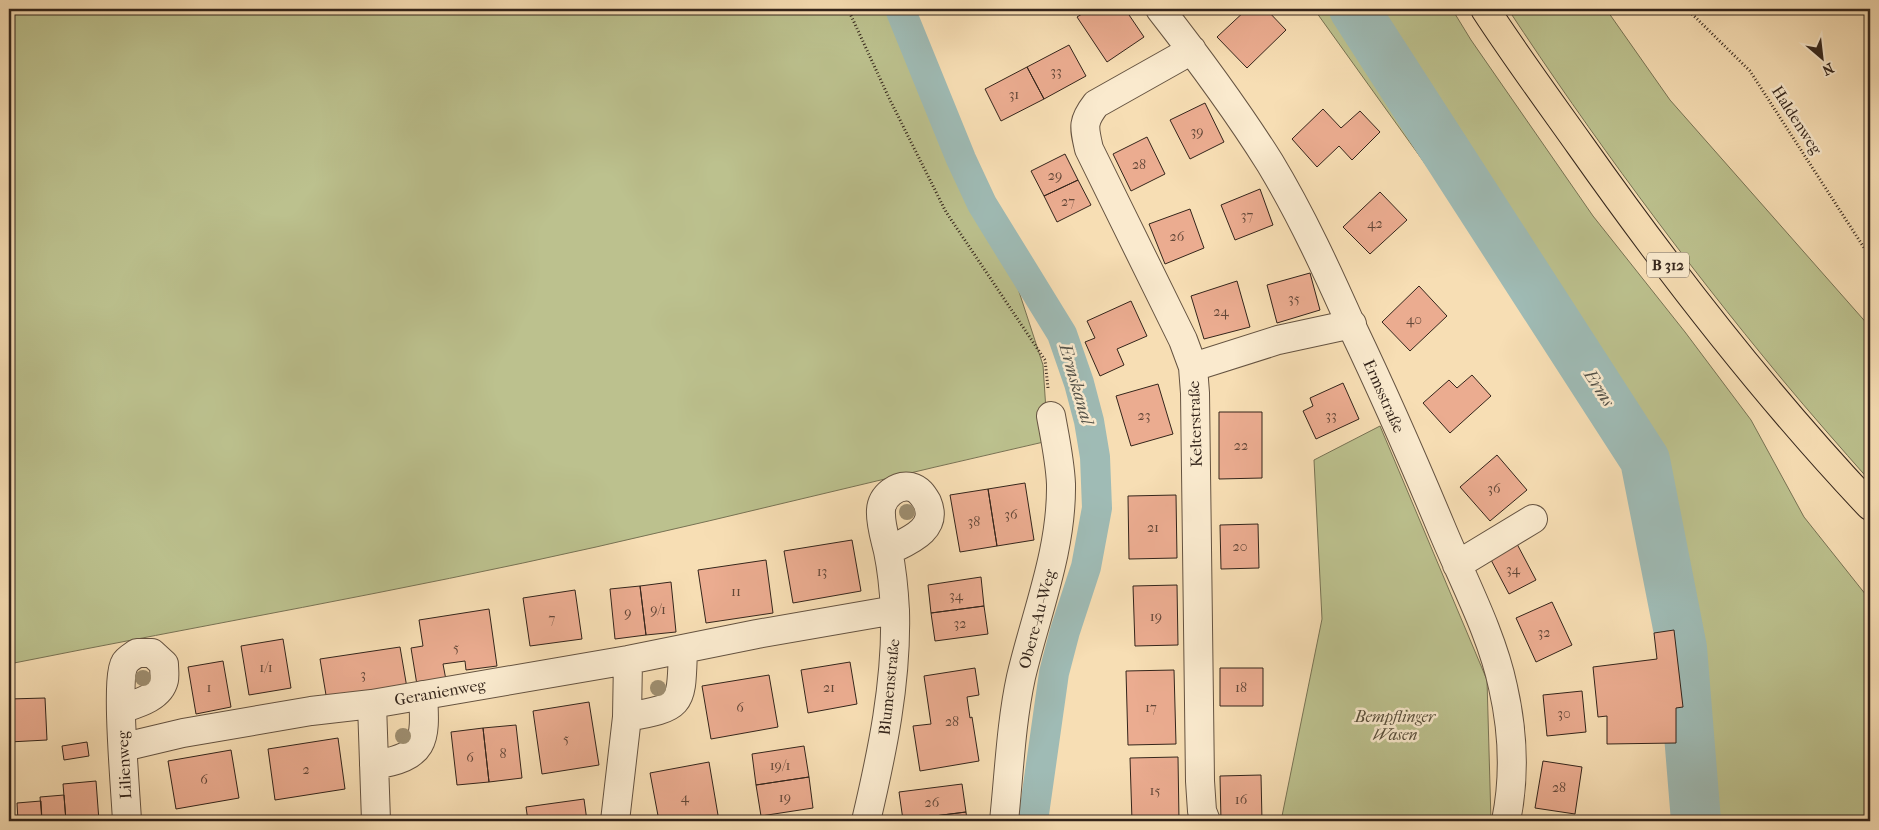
<svg xmlns="http://www.w3.org/2000/svg" width="1879" height="830" font-family="'IM FELL French Canon',serif">
<style>
.green{fill:#bcc18e;stroke:#787354}
.lines{fill:none;stroke-linecap:round;stroke-linejoin:round}
.canal{stroke:#9fbbb5;stroke-width:30}
.river{stroke:#9fbbb5;stroke-width:50}
.building{fill:#ebac90;stroke:#34251b}
.minor-casing{stroke:#655341;stroke-width:30}
.highway-casing{stroke:#34251b;stroke-width:30}
.path{stroke:#34251b;stroke-width:3;stroke-dasharray:1 2.5;stroke-linecap:butt}
.minor{stroke:#faeace;stroke-width:28}
.highway{stroke:#f7deb4;stroke-width:28}
.tree{fill:#9e8e70}
.labels{text-anchor:middle;dominant-baseline:central;stroke-width:5;stroke-linejoin:round;paint-order:stroke}
.number-label{font-size:14px;fill:#624738}
.shield{fill:#faeace;stroke:#6f6051;stroke-width:1}
.shield-label{font-size:15px;font-weight:bold;fill:#34251b}
.street-label{font-size:16px;fill:#34251b;stroke:#faeace}
.park-label{font-size:16px;font-style:italic;fill:#564c38;stroke:#faeace}
.water-label{font-size:18px;font-style:italic;fill:#545249;stroke:#faeace}
</style>
<rect width="100%" height="100%" fill="#f7deb4"/>
<filter id="stains"><feTurbulence type="fractalNoise" baseFrequency=".004" numOctaves="4"/><feColorMatrix values="0 0 0 0 .2 0 0 0 0 .09 0 0 0 0 .02 0 0 0 .5 -.17"/></filter>
<radialGradient id="worn" r=".72"><stop offset=".6" stop-color="#630" stop-opacity="0"/><stop offset="1" stop-color="#630" stop-opacity=".3"/></radialGradient>
<path class="green" d="M9,9H891L991,206L1043,365L1048,441C897,475 747,513 596,547C401,591 204,625 9,664Z
M1314,9H1452L1471,40L1593,216L1685,332L1751,420L1804,517L1870,600V821H1699L1687,728L1677,623L1648,474Z
M1508,9H1606L1670,100L1870,327V481C1840,447 1810,413 1781,378C1684,261 1591,135 1508,9Z
M1380,426L1487,680L1491,821H1281L1322,619L1314,460Z"/>
<g class="lines">
<path class="canal" d="M900,9L961,159L982,204L1062,334L1079,383L1089,421L1095,457L1097,508L1086,567L1065,631L1054,673L1033,821"/>
<path class="river" d="M1354,9L1645,460L1682,648L1696,821"/>
</g>
<path class="building" d="M1090,9H1125L1144,37L1107,62L1077,17Z
M1247,9H1266L1286,30L1247,68L1217,37Z
M1069,45L1086,76L1044,99L1027,67Z
M1027,67L1044,99L1001,121L985,89Z
M1205,103L1224,142L1190,159L1170,120Z
M1323,109L1341,128L1360,111L1380,132L1352,160L1339,146L1317,167L1292,139Z
M1147,137L1165,174L1131,191L1113,154Z
M1065,154L1078,180L1044,196L1031,171Z
M1078,180L1091,205L1057,222L1044,196Z
M1260,189L1273,225L1235,240L1221,205Z
M1380,192L1407,220L1370,254L1343,227Z
M1190,209L1204,248L1165,264L1149,224Z
M1310,273L1320,310L1277,323L1267,285Z
M1237,281L1250,327L1204,339L1191,296Z
M1419,286L1447,316L1410,351L1382,322Z
M1131,301L1147,336L1117,349L1124,365L1100,376L1085,342L1095,338L1087,321Z
M1472,375L1491,396L1450,433L1423,403L1449,380L1457,388Z
M1343,383L1359,419L1316,439L1303,411L1313,406L1310,398Z
M1158,384L1173,434L1131,446L1116,396Z
M1219,412H1262V478L1219,479Z
M1497,455L1527,490L1490,521L1460,487Z
M1025,483L1034,540L997,546L988,489Z
M988,489L997,546L960,552L950,495Z
M1176,495L1177,558L1129,559L1128,496Z
M1258,524L1259,568L1221,569L1220,525Z
M852,540L861,591L793,603L784,551Z
M1517,544L1536,580L1509,594L1490,558Z
M766,560L773,613L706,623L698,570Z
M981,577L984,606L931,613L928,585Z
M671,582L676,632L646,635L640,586Z
M1177,585L1178,645L1135,646L1133,586Z
M640,586L646,635L615,639L610,589Z
M575,590L582,639L530,646L523,598Z
M1552,602L1572,645L1536,662L1516,618Z
M984,606L988,634L935,641L931,613Z
M489,609L497,666L466,670L465,661L443,664L446,680L417,685L411,648L423,646L419,620Z
M1674,630L1683,707L1676,708V743L1607,744V716L1598,717L1593,667L1657,659L1654,633Z
M283,639L291,688L249,695L241,646Z
M400,647L407,688L327,701L320,659Z
M223,661L231,707L196,714L188,667Z
M850,662L857,704L808,713L801,670Z
M975,668L979,695L967,697L970,718L972,717L979,761L920,771L913,726L931,724L924,676Z
M1220,668H1263V706H1220Z
M1174,670L1176,744L1128,745L1126,671Z
M769,675L778,727L711,739L702,686Z
M1582,691L1586,732L1547,736L1543,695Z
M45,698L47,740L9,742V699Z
M589,702L599,765L542,774L533,711Z
M516,725L522,778L489,782L483,728Z
M483,728L489,782L457,785L451,732Z
M338,738L345,789L275,800L268,749Z
M87,742L89,756L64,760L62,746Z
M804,746L809,777L756,785L752,754Z
M231,750L239,798L176,809L168,761Z
M1178,757L1179,821H1132L1130,758Z
M1543,761L1582,767L1575,814L1535,808Z
M709,762L719,821H659L650,773Z
M1261,775L1262,821H1221L1220,776Z
M809,777L813,808L761,816L756,785Z
M96,781L99,821H66L63,784Z
M962,784L966,812L903,820L899,792Z
M64,795L66,821H42L40,797Z
M584,799L587,821H528L526,807Z
M41,801L42,821H18L17,803Z
M966,812L967,821H903V820Z"/>
<g class="lines">
<g class="minor-casing">
<path id="minor" d="M1160,9C1199,59 1236,109 1270,163C1302,216 1328,273 1353,329C1384,394 1413,460 1441,527C1462,578 1492,634 1503,687C1513,731 1515,777 1506,821
M1192,50L1096,104C1082,122 1084,127 1089,149L1183,340L1193,367L1195,393L1200,781L1202,811L1206,821
M1193,367L1278,340L1352,324
M1457,565L1533,519
M372,704L376,821
M121,709C136,704 160,698 164,680C165,676 164,669 164,664L152,653H137C133,656 127,659 125,663C115,678 126,796 127,821
M627,717C684,707 681,705 683,649
M124,747L183,733L311,711L372,704L628,660L757,634L895,610
M374,765C425,757 426,742 423,695
M615,821L627,717L628,660
M866,821C882,753 897,682 895,611C894,591 892,570 888,551C885,538 880,523 881,510C882,496 897,484 911,487C919,489 923,495 927,502C939,530 908,541 888,551
M1004,821C1009,774 1011,723 1021,677C1036,613 1062,551 1061,484C1060,461 1055,438 1051,416"/>
</g>
<g class="highway-casing">
<path id="highway" d="M1485,9C1515,55 1548,100 1580,145C1669,271 1764,394 1870,506"/>
</g>
<path class="path" d="M848,9L889,98L946,212L1045,360L1048,388
M1687,9L1750,71L1870,257
M1866,150L1870,156"/>
<use href="#minor" class="minor"/>
<use href="#highway" class="highway"/>
</g>
<g class="tree">
<circle cx="907" cy="512" r="8"/>
<circle cx="143" cy="678" r="8"/>
<circle cx="658" cy="688" r="8"/>
<circle cx="403" cy="736" r="8"/>
</g>
<g class="labels">
<g class="number-label">
<text x="1056" y="71">33</text>
<text x="1014" y="94">31</text>
<text x="1197" y="131">39</text>
<text x="1139" y="164">28</text>
<text x="1055" y="175">29</text>
<text x="1068" y="201">27</text>
<text x="1247" y="215">37</text>
<text x="1375" y="223">42</text>
<text x="1177" y="236">26</text>
<text x="1294" y="298">35</text>
<text x="1221" y="311">24</text>
<text x="1414" y="319">40</text>
<text x="1144" y="415">23</text>
<text x="1331" y="415">33</text>
<text x="1241" y="445">22</text>
<text x="1494" y="488">36</text>
<text x="1011" y="514">36</text>
<text x="974" y="521">38</text>
<text x="1153" y="527">21</text>
<text x="1240" y="546">20</text>
<text x="1513" y="569">34</text>
<text x="822" y="571">13</text>
<text x="736" y="591">11</text>
<text x="956" y="595">34</text>
<text x="658" y="609">9/1</text>
<text x="628" y="612">9</text>
<text x="1156" y="616">19</text>
<text x="552" y="618">7</text>
<text x="960" y="623">32</text>
<text x="1544" y="632">32</text>
<text x="456" y="647">5</text>
<text x="266" y="667">1/1</text>
<text x="363" y="674">3</text>
<text x="209" y="687">1</text>
<text x="829" y="687">21</text>
<text x="1241" y="687">18</text>
<text x="740" y="707">6</text>
<text x="1151" y="707">17</text>
<text x="1564" y="713">30</text>
<text x="952" y="721">28</text>
<text x="566" y="738">5</text>
<text x="503" y="753">8</text>
<text x="470" y="757">6</text>
<text x="780" y="765">19/1</text>
<text x="306" y="769">2</text>
<text x="204" y="779">6</text>
<text x="1559" y="787">28</text>
<text x="1155" y="790">15</text>
<text x="685" y="797">4</text>
<text x="785" y="797">19</text>
<text x="1241" y="799">16</text>
<text x="932" y="802">26</text>
</g>
<rect class="shield" x="1647" y="252.5" width="42" height="25" rx="4"/>
<g class="shield-label">
<text x="1668" y="265">B 312</text>
</g>
<g class="street-label">
<text transform="translate(1797 120) rotate(57)">Haldenweg</text>
<text transform="translate(1384 396) rotate(66)">Ermsstraße</text>
<text transform="translate(1195 424) rotate(-92)">Kelterstraße</text>
<text transform="translate(1037 619) rotate(-75)">Obere-Au-Weg</text>
<text transform="translate(889 687) rotate(-84)">Blumenstraße</text>
<text transform="translate(440 692) rotate(-10)">Geranienweg</text>
<text transform="translate(124 765) rotate(-93)">Lilienweg</text>
</g>
<g class="park-label">
<text x="1395" y="716">Bempflinger<tspan x="1395" dy="18">Wasen</tspan></text>
</g>
<g class="water-label">
<text transform="translate(1076 384) rotate(74)">Ermskanal</text>
<text transform="translate(1599 388) rotate(57)">Erms</text>
</g>
</g>
<rect width="1879" height="830" fill="none" stroke="#f7deb4" stroke-width="30"/>
<rect x="10" y="10" width="1859" height="810" fill="none" stroke="#34251b" stroke-width="2.5"/>
<rect x="15" y="15" width="1849" height="800" fill="none" stroke="#34251b"/>
<g transform="translate(1822 58) rotate(152)" stroke="#faeace" stroke-width="4" paint-order="stroke">
<path d="M0-4L9 19L0 12L-9 19Z" fill="#34251b"/>
<text y="-8" font-size="14" font-weight="bold" text-anchor="middle" fill="#34251b">N</text>
</g>
<rect width="100%" height="100%" filter="url(#stains)"/>
<rect width="100%" height="100%" fill="url(#worn)"/>
</svg>
